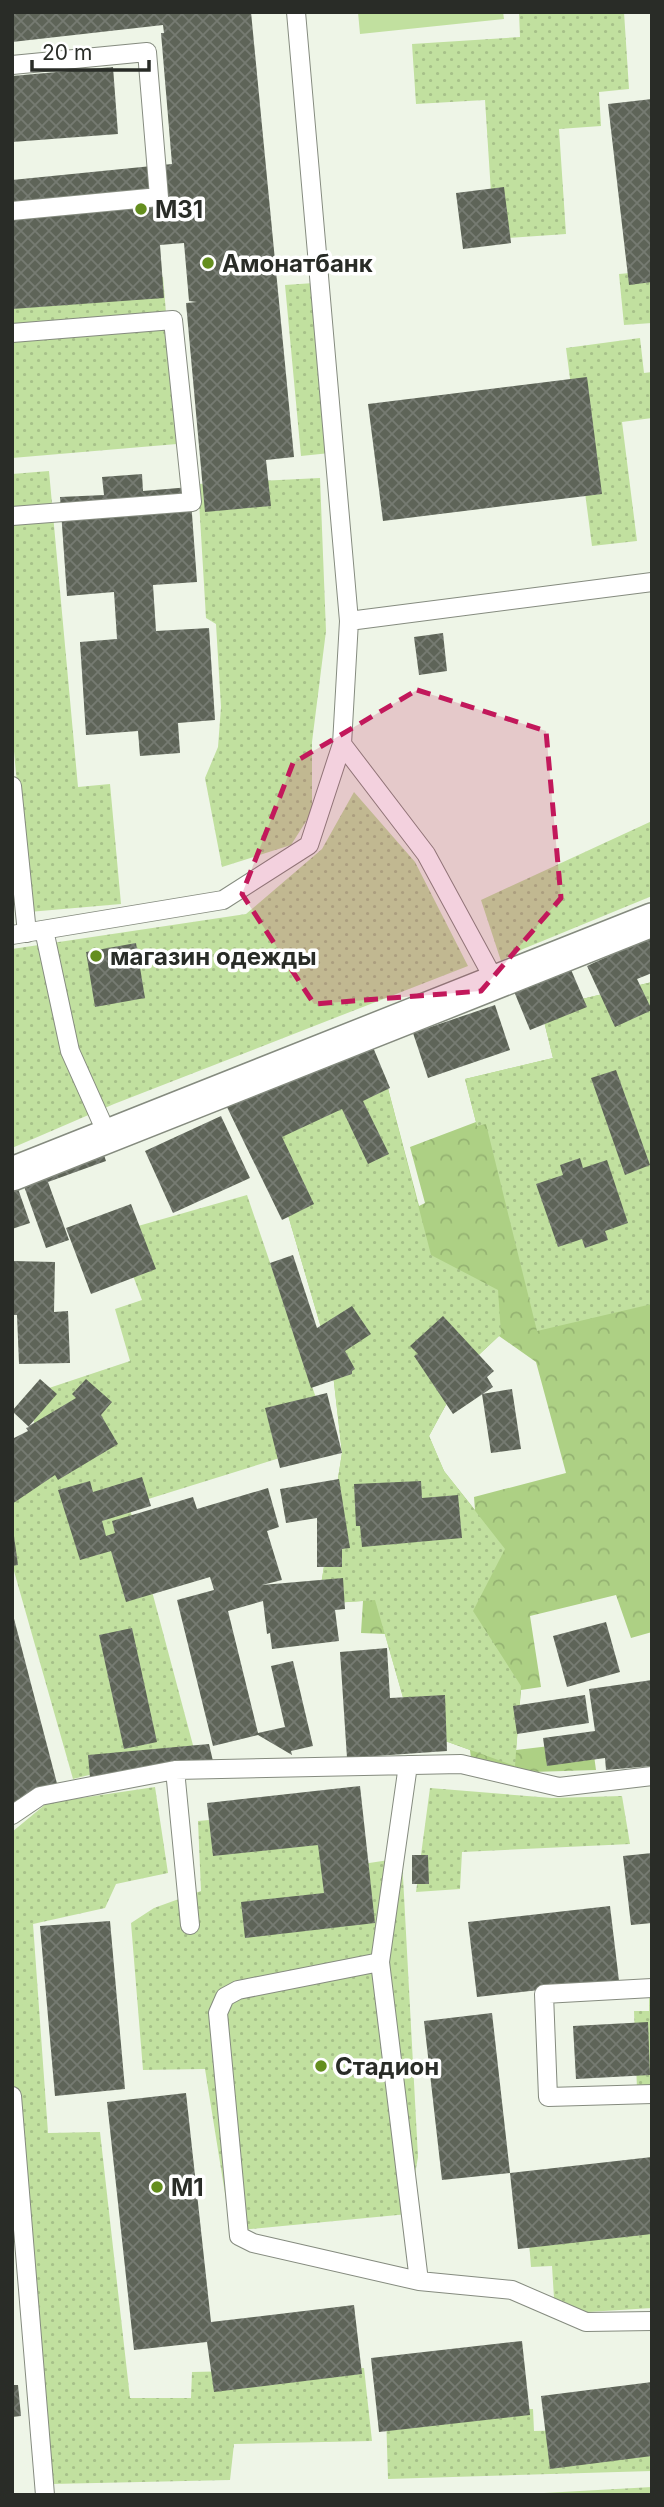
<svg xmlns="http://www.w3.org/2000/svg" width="664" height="2507" font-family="Inter,sans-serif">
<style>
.grass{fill:#c1e09f}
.forest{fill:url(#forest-crowns);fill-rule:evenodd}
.park{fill:url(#park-dots)}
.building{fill:url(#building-cross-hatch)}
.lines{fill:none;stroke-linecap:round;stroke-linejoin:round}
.service-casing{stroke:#858b7f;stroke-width:20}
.minor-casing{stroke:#858b7f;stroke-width:36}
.service{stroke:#fff;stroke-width:18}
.minor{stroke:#fff;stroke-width:33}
.marked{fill:#c2185b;fill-opacity:0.2;stroke:#c2185b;stroke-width:5;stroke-dasharray:14 9;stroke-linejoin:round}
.poi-dot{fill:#648e1e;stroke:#fff;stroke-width:2.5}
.labels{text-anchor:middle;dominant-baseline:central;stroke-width:7;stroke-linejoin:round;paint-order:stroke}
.poi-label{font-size:24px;font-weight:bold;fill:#292c27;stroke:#fff;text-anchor:start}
</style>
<defs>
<pattern id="forest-crowns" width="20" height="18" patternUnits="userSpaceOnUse" patternTransform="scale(1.75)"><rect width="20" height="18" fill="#add084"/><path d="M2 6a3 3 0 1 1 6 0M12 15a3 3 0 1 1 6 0" fill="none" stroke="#95b372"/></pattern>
<pattern id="park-dots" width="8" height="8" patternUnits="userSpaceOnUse" patternTransform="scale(1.75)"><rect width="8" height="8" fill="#c1e09f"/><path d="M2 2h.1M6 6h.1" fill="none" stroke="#a6c089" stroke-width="1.8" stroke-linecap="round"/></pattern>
<pattern id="building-cross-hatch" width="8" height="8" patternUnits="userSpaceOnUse" patternTransform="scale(1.75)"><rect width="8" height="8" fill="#5e6458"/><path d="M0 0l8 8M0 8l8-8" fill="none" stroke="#767b72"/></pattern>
</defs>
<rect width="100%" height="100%" fill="#eef5e7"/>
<path class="grass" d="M358,12H503L504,19L360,34Z"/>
<path class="forest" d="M652,982V1632L631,1638L616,1595L530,1616L541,1687L521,1690L516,1750L592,1741L596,1770L473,1774L470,1750L412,1729L385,1634L361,1633L363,1601L318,1604L342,1453L332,1365L273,1164L385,1077L419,1206L425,1203L410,1147L476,1122L465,1079L553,1058L541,1009ZM499,1336L536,1362L566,1473L474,1497L475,1510L444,1471L429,1436L467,1366Z"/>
<path class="park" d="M519,12H624L629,89L599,92L601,126L559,129L566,234L494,239L485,100L416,104L412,44L520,37Z
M652,271V323L624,325L619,274Z
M163,277L177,444L12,458V290Z
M314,283L330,453L301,456L285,285Z
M640,338L644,373L652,372V418L622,422L637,541L592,546L566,348Z
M49,471L78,787L110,784L121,904L29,912L12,730V474Z
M320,478L326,631L312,742V812L291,845L222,867L205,778L218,747L221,707L216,624L206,618L198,484Z
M354,792L415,862L468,966L114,1104L12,1148V949L246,914L322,849Z
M652,821V896L523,949L501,961L481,900Z
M652,982V1304L537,1331L486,1124L477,1126L465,1079L553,1058L541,1009Z
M385,1077L431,1255L498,1290L501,1334L467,1366L429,1436L444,1471L505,1549L473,1611L521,1686L515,1766L412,1729L375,1600L318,1604L342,1453L332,1365L273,1164L275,1109Z
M247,1195L331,1442L129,1505L194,1749L73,1779L12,1564V1474L45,1454L25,1396L130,1361L115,1309L142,1300L117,1232Z
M155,1787L168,1873L116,1884L105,1908L33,1924L48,2133L100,2132L130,2398H191L192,2372L364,2368L372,2441L234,2444L230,2480L52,2484L12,2145V1832L47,1803Z
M430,1788L552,1798L622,1796L630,1844L462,1852L460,1889L416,1892Z
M331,1809L343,1867L402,1858L418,2157L408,2214L231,2231L205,2069L143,2070L131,1923L154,1908L201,1891L198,1821Z
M652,1996V2088L637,2089L634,2011H649V1997Z
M652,2221V2308L555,2314L552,2266L531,2267L528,2229Z
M533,2409L534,2431L652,2428V2471L388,2479L386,2414Z
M652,2487V2495H507Z"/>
<path class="building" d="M12,12H251L294,457L266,460L271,506L205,512L186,303L197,302L189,301L184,243L160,245L164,298L12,309V180L172,164L161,33H164L163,25L12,42Z
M113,67L118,134L12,142V76Z
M652,99V282L629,285L608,104Z
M504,187L511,243L463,249L456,193Z
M587,377L602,494L383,521L368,404Z
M142,474L143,491L190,487L197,582L153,585L156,631L209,628L215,720L178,723L180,753L140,756L138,731L86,735L80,642L117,639L114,592L67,596L60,497L104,495L102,477Z
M443,633L447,671L419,675L414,637Z
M652,936V973L637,979L652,1010L615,1027L587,966Z
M136,943L145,998L95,1007L86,952Z
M569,965L587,1007L530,1030L513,989Z
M495,1005L510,1050L428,1078L413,1033Z
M370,1040L390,1088L363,1101L389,1154L368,1164L342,1109L282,1137L314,1204L282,1220L224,1101Z
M616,1070L650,1165L625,1175L591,1078Z
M221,1116L250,1178L173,1213L145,1151Z
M101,1146L106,1161L48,1182L69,1240L46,1248L20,1175Z
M580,1158L583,1168L607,1160L628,1223L605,1231L608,1240L585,1248L582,1239L558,1247L536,1184L563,1175L560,1165Z
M16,1183L30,1223L12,1229V1184Z
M131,1204L156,1269L91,1294L66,1228Z
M293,1255L317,1328L352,1306L371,1334L345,1351L355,1369L352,1371V1374L311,1388L270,1263Z
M13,1261L55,1262L54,1312L68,1311L70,1363L19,1364L17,1315H12Z
M443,1316L494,1371L487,1377L493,1387L453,1414L414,1356L418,1354L410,1346Z
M40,1379L57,1394L29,1426L76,1398L72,1394L86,1379L112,1402L101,1415L118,1444L58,1480L55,1475L12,1504V1439L28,1431L26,1428L29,1427L12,1411Z
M512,1389L521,1449L491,1453L482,1394Z
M327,1393L342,1453L280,1468L265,1408Z
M142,1477L151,1506L102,1521L106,1536L115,1533L112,1521L193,1497L197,1509L268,1488L279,1527L267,1531L282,1580L262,1585L343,1578L345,1609L335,1610L339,1641L272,1649L270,1633L267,1634L263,1601L228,1611L258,1733L285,1727L271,1666L293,1661L313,1746L291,1751L292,1755L258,1735L213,1746L177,1600L214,1590L210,1577L126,1602L111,1551L80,1560L58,1490L90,1481L93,1492Z
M339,1479L350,1548L342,1549V1567H317V1518L286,1523L280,1489Z
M421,1481L422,1498L458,1495L462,1538L362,1547L360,1526H356L354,1484Z
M14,1536L18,1565L12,1566V1537Z
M12,1611L60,1795L12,1805Z
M606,1622L620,1672L567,1687L553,1636Z
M132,1628L157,1742L124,1749L99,1635Z
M387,1648L390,1698L445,1695L447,1751L347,1758L340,1652Z
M652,1680V1766L606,1770L605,1758L547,1766L543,1738L595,1731L589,1689Z
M585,1695L589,1723L517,1734L513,1706Z
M209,1744L216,1774L91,1789L88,1755Z
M360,1786L375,1923L245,1938L241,1902L324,1893L318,1845L213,1856L207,1803Z
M652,1853V1923L631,1925L623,1856Z
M412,1855H428L429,1884H412Z
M610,1906L619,1981L477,1997L468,1922Z
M110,1921L125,2089L55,2096L40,1926Z
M492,2013L510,2173L652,2157V2234L518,2249L510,2173L442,2180L424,2021Z
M648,2022L650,2075L576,2079L573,2026Z
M186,2093L211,2322L354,2305L362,2374L214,2392L207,2342L134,2350L107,2102Z
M522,2341L530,2415L379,2432L371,2358Z
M652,2382V2456L550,2469L541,2396Z
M12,2385H18L21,2416L12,2417Z"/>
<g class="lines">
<g class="service-casing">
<path id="service" d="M12,65L147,52L159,197L12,211
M12,333L173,320L192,502L12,516
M349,621L652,582
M342,744L426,854L495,981
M12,786L27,933
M44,930L70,1051L108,1136
M12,935L223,900L309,845L342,744L349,621L296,12
M408,1765L380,1962L419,2281
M175,1770L190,1925
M12,1815L40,1796L175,1770L461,1764L559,1787L652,1776
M380,1962L238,1990L225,1997L218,2013L239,2236L253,2243L419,2281L512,2290L586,2322L652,2321
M652,1988L544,1994L548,2097L652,2094
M12,2096L45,2495"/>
</g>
<g class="minor-casing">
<path id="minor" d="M12,1174L652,920"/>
</g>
<use href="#service" class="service"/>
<use href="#minor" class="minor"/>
</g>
<path class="marked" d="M417,690L546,731L561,898L481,991L314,1004L242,894L293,763Z"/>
<g class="poi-dot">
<circle cx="141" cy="209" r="7"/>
<circle cx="208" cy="263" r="7"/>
<circle cx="96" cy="956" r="7"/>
<circle cx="321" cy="2066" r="7"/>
<circle cx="157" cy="2187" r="7"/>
</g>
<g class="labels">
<g class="poi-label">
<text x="155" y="209">М31</text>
<text x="222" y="263">Амонатбанк</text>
<text x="110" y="956">магазин одежды</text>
<text x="335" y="2066">Стадион</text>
<text x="171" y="2187">М1</text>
</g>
</g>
<rect width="664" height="2507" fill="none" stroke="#292c27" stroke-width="28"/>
<path d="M32 60v10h117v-10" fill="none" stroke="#292c27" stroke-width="3.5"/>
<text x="42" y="60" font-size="21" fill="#292c27" stroke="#ffffff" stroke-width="5" paint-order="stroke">20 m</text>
</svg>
